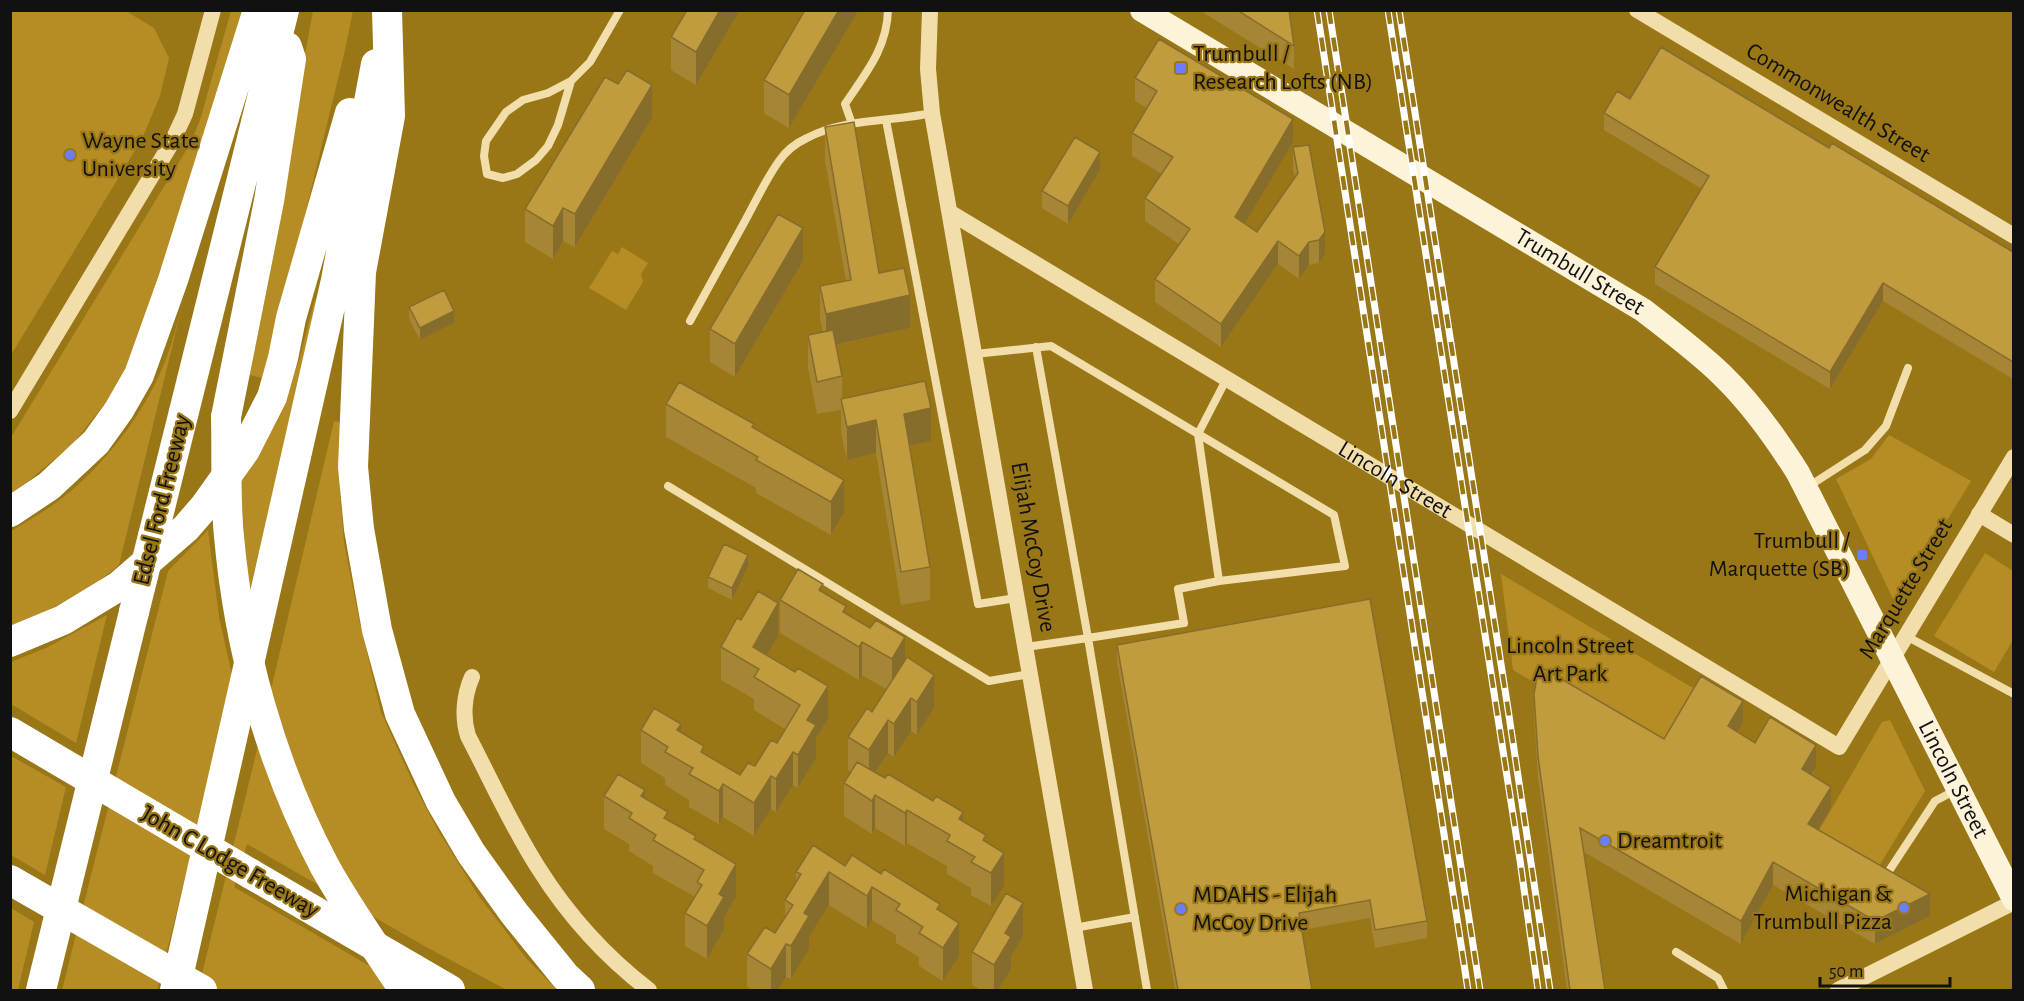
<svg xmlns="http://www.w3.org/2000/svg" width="2024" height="1001" font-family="'Alegreya Sans',sans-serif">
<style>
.green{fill:#b68d25}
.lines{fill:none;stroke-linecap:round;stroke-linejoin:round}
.lane{stroke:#f2deaa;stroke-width:8}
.street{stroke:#f2deaa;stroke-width:16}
.secondary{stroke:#fcf3d9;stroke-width:24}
.highway{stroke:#fff;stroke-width:30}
.rail-casing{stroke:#fff;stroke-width:7}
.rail{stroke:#997616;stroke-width:4.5;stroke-dasharray:14;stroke-linecap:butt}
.highway-bridge{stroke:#fff;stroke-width:30}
.wall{fill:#a68635}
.shaded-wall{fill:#876d2b}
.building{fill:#c19c3e;stroke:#876d2b;stroke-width:1.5}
.poi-dot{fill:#6b7dff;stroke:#997616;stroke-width:2}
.labels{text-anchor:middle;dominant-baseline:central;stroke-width:4.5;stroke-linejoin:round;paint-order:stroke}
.poi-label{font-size:24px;fill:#111;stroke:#997616;text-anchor:start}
.street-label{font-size:24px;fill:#111;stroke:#997616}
.park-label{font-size:24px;fill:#111;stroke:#997616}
</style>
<rect width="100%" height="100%" fill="#997616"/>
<path class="green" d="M10,11H126L154,28L169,58L160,96L142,139L11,355Z
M231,11H245L194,177L120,384L73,444L27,482L11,493L10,439L190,144L200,120Z
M313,11H353L345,50L285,297L271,353L262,378L246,374Z
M622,247L648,263L641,274L643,282L626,310L589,288L612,251L618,254Z
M185,294L119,565C90,590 46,613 11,627V531C28,521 45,511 61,499C99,470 135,425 156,382C170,354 177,324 185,294Z
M315,299L316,300L274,491L249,592L240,482L264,444L284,400L299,360Z
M334,421L340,422V494L344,543L359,619L381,712L414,785L439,832L478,895L526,958L557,990H507L426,947L247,844L234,887L411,990H198L255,758Z
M1889,435L1971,481L1901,596L1893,599L1836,479L1871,459Z
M208,530L219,617L234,684L157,990H62L168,571Z
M1985,553L2013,571V640L1994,672L1934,636Z
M1501,574L1703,694L1663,758L1513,670Z
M107,615L76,743L11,704V662L46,648Z
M1890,720L1925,791L1871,879L1811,844L1882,722Z
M11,756L66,787L45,875L11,855Z
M11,908L34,922L18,990H11Z"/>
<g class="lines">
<path class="lane" d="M571,81L548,93L523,100L506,112L486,141L484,156L487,174L503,178L517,174L536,160L548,146L558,125L571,81L590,62L620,10
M886,120L978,604L1016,598
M852,124L845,104C865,74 887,49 888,10
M690,321C708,288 727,254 745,221C756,201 766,179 779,161C786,151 796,143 807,138C845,118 891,122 932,113
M1036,347L1088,638L1184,623L1178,589L1219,581L1198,434L1227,378
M975,354L1051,346L1334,515L1345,566L1219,581
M668,486L989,681L1030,674
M1806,488L1865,450L1886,426L1908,368
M1906,636L2014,694
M1026,647L1088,638L1147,990
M1885,877L1935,801L1958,789
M1074,928L1135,917
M1676,952L1718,978L1724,990"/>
<g class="street">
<path d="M930,10L928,69L932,113L1085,990"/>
<path d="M1637,10L2014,236"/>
<path id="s1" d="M951,213L1839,747L2014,457"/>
<path d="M10,411L172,142L185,114L213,10"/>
<path d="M1979,514L2014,535"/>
<path d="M472,677C464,695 462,717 468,736C491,780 512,827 539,869C568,915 606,957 649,990"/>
<path d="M1838,990L2014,902"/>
</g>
<path class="secondary" id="s2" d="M1142,10L1643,310C1670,331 1697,351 1722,375C1752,404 1776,438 1798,473L2014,899"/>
<path class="highway" d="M387,10L390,116L361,272L353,467L359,529L377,630L400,714L441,802L471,853L514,913L565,976L580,990
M226,417L269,201L291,59L287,47
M10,512L49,486L96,442L119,410L139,375L173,280L258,10
M153,536L284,10
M10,642L63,620L119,586L186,528L205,506L245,450L272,397L283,358L291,318L350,113
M251,874L450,990
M41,990L134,612
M175,990L336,280L376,64"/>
<g class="rail-casing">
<path id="rail" d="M1317,10L1468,990
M1329,10L1480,990
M1388,10L1520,860L1538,990
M1399,10L1508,709L1550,990"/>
</g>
<use href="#rail" class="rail"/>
<path class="highway-bridge" d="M226,417C227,456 225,497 229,536C239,650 271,765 325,867C346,905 372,942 396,978L405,990
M134,612L153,536
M10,732L251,874
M10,880L202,990"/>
</g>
<path class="wall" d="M687,10H740L696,85L671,70V37Z
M857,10V13L789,128L764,113V80Z
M1199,10H1289L1294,46V69Z
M1135,78L1293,142L1244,223L1257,232L1295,177L1293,170V147L1325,254L1319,263L1309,265L1299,279L1278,264L1221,347L1155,302V279L1179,244L1145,221V198L1162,174L1132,156V133L1147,108L1135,101Z
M1630,99L1829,148L2013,252V379L1883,301L1830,389L1655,284V267L1702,189L1604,130V113Z
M652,118L575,247L563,241L553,259L525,242V209Z
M825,127L879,273L910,328L836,345L842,376V399L931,441L910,446L930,567V600L901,605L876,453L847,460L841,432V410L817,414L808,368V335L823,332L820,319V286L846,281L825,160Z
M1100,170L1068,224L1042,208V191Z
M803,261L735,377L710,362V329Z
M409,307L454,323L420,340L409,319Z
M666,404L754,428L844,513L831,535L756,493V488L666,437Z
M748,567L732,600L708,588V577Z
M823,592L846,614L905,660L934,708L917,735L911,731L894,757L888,753L876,773L963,821L986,842L1004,886L991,906L971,895V888L947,874V866L907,843L905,846L875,828L872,834L844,816V783L851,772L848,770V737L872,712L886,689L862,675L859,680L780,633V600Z
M741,620L778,636L767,655L828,719L816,738V758L798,788L793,785L776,812L771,809L754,836L723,817L719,824L689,807V800L665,785V778L641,763V730L681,733L704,754L740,775L755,766L777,743L785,729L754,710V699L721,680V647Z
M1117,645L1427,921V938L1375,948L1370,918L1302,930L1312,990H1175L1117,662Z
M1534,694L1664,739L1743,723L1738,732L1755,743L1816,767L1812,775L1831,809L1818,830L1930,916L1875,944L1773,885L1741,944L1584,852L1605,990H1567L1538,778L1534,716Z
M604,796L645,799L668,820L696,840L736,897L724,918V930L707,959L685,946V913L695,897L653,873V866L629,851V844L604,829Z
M845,866L940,911L959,956L943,981L919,966V957L896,943V935L872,920L867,929L829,905L809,937V949L791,979L786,977L778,990H752L747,987V954L775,933L785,917V900L796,882V872Z
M1023,936L1011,957V970L998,990H981L972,985V952Z"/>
<path class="shaded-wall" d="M720,10H740L696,85V52Z
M839,10H857V13L789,128V95Z
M652,85V118L575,247V214Z
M1293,119V142L1235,240V217Z
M1100,152V170L1068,224V206Z
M563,208V241L553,259V226Z
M803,228V261L735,377V344Z
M1325,232V254L1319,263V240Z
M1278,241V264L1221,347V324Z
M1309,242V265L1299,279V256Z
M1883,283V301L1830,389V372Z
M910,295V328L826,347V314Z
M454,311V323L420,340V328Z
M931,408V441L904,447V414Z
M876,420V453L847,460V427Z
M844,480V513L831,535V502Z
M748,555V567L732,600V588Z
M778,603V636L759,669L753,647Z
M905,637V670L892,692V659Z
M862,642V675L859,680V647Z
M934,675V708L917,735V702Z
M828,686V719L816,738V758L798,788V755L807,720Z
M911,698V731L894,757V724Z
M1743,701V723L1728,749V726Z
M888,720V753L869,783V750Z
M681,724V757L677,730Z
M1816,745V767L1802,791V769Z
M793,752V785L776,812V779Z
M771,776V809L754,836V803Z
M723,784V817L719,824V791Z
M1831,787V809L1808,846V824Z
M645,790V823L641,796Z
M875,795V828L872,834V801Z
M907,810V843L905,846V813Z
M963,812V845L959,819Z
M1004,853V886L991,906V873Z
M1773,862V885L1741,944V921Z
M736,864V897L724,918V930L707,959V926L719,894Z
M829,872V905L809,937V949L791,979V946L804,913Z
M872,887V920L867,929V896Z
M1930,894V916L1875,944V921Z
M1023,903V936L1011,957V970L998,990H994V965L1005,933Z
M959,923V956L943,981V948Z
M786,944V977L778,990H771V969Z"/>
<path class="building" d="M687,10H720L696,52L671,37Z
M805,10H839L789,95L764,80Z
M1237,10H1289L1294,46Z
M1159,39L1293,119L1235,217L1257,232L1298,173L1293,147L1309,145L1325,232L1319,240L1309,242L1299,256L1278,241L1221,324L1155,279L1190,229L1145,198L1173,157L1132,133L1157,91L1135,78Z
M1661,47L1829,148L1832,143L2013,252V362L1883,283L1830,372L1655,267L1709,176L1604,113L1617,91L1630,99Z
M627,70L652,85L575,214L563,208L553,226L525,209L605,77L618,84Z
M854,122L879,273L904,268L910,295L826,314L820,286L851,280L825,127Z
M1075,137L1100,152L1068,206L1042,191Z
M778,214L803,228L735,344L710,329Z
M444,290L454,311L420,328L409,307Z
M833,330L842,376L817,382L808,335Z
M925,381L931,408L904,414L930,567L901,572L876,420L847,427L841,399Z
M679,382L754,424L752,427L844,480L831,502L756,460L758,457L666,404Z
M724,544L748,555L732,588L708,577Z
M798,569L823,584L819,590L846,606L843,612L870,628L876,620L905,637L892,659L862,642L859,647L780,600Z
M758,591L778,603L753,647L795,672L798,668L828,686L807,720L816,725L798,755L793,752L776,779L771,776L754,803L723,784L719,791L689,774L693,768L665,752L668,747L641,730L654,708L681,724L677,730L704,746L701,752L740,775L748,763L755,766L771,740L777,743L800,705L754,677L759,669L721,647L737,618L741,620Z
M1370,599L1427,921L1375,930L1370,900L1299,913L1312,990H1178L1117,645Z
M907,657L934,675L917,702L911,698L894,724L888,720L869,750L848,737L867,708L872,712Z
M1539,666L1664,739L1701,676L1743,701L1728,726L1755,743L1770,717L1816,745L1802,769L1831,787L1808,824L1930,894L1875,921L1773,862L1741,921L1580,828L1605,990H1570L1538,756L1534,694Z
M857,762L885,778L888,774L933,801L936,796L963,812L959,819L986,835L983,840L1004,853L991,873L971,862L975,857L947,841L950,835L907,810L905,813L875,795L872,801L844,783Z
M618,774L645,790L641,796L668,812L664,818L696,836L694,839L736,864L719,894L724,897L707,926L685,913L702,885L697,882L704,870L653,840L656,835L629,818L632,813L604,796Z
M813,845L845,866L852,855L881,874L884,869L940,904L937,909L959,923L943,948L919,933L923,927L896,910L900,904L872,887L867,896L829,872L804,913L809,916L791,946L786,944L771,969L747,954L765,927L775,933L793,905L785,900L801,874L796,872Z
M1006,893L1023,903L1005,933L1011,937L994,965L972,952Z"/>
<g class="poi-dot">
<rect x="1175" y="62" width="12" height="12" rx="3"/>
<circle cx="70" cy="155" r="6"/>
<rect x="1856" y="549" width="12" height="12" rx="3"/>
<circle cx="1605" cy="841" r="6"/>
<circle cx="1904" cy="908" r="6"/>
<circle cx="1181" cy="909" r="6"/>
</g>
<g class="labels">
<g class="poi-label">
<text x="1193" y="54">Trumbull /<tspan x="1193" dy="28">Research Lofts (NB)</tspan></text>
<text x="82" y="141">Wayne State<tspan x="82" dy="28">University</tspan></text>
<text x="1850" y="541" text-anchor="end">Trumbull /<tspan x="1850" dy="28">Marquette (SB)</tspan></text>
<text x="1617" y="841">Dreamtroit</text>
<text x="1892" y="894" text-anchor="end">Michigan &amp;<tspan x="1892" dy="28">Trumbull Pizza</tspan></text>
<text x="1193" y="895">MDAHS - Elijah<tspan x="1193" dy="28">McCoy Drive</tspan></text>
</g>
<g class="street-label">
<text transform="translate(1838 103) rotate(31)">Commonwealth Street</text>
<text stroke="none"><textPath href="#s2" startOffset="510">Trumbull Street</textPath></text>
<text stroke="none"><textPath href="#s1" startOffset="518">Lincoln Street</textPath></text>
<text transform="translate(162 500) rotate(-76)">Edsel Ford Freeway</text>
<text transform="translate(1033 547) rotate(80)">Elijah McCoy Drive</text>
<text transform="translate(1906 589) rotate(-59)">Marquette Street</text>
<text stroke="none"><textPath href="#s2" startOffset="1154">Lincoln Street</textPath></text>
<text transform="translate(230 862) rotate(30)">John C Lodge Freeway</text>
</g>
<g class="park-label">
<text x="1570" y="646">Lincoln Street<tspan x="1570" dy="28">Art Park</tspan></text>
</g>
</g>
<rect width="2024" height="1001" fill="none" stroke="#111111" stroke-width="24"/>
<path d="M1820 977v9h130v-9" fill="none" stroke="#111111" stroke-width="3"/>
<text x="1829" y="977" font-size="18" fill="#111111" stroke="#997616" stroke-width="4.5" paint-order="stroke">50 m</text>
</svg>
